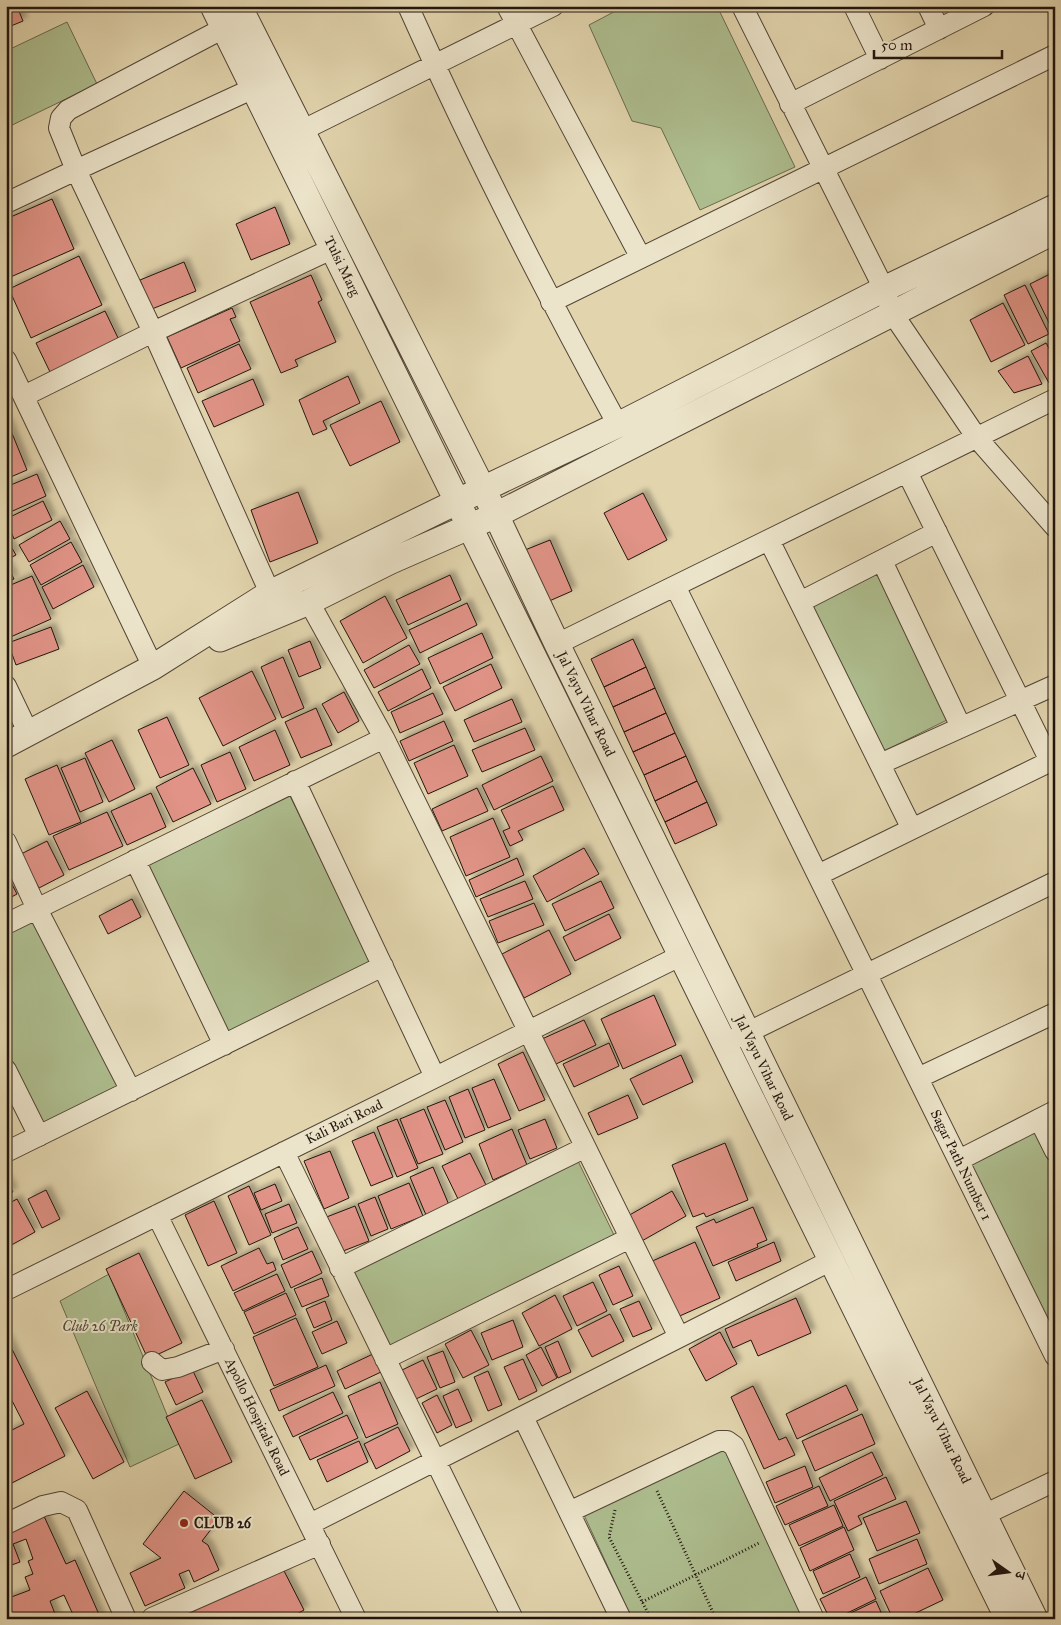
<svg xmlns="http://www.w3.org/2000/svg" width="1061" height="1625" font-family="'IM FELL Great Primer','Noto Serif Devanagari',serif">
<style>
.green{fill:#aebe8f;stroke:#686a4e}
.building{fill:#e09386;stroke:#22150e;filter:url(#shadow)}
.lines{fill:none;stroke-linecap:round;stroke-linejoin:round}
.minor-casing{stroke:#524536;stroke-width:22}
.tertiary-casing{stroke:#524536;stroke-width:27}
.path{stroke:#22150e;stroke-width:3;stroke-dasharray:1 2.5;stroke-linecap:butt}
.minor{stroke:#ece4ca;stroke-width:20}
.tertiary{stroke:#ece4ca;stroke-width:25}
.poi-dot{fill:#8f2418;stroke:#ece4ca;stroke-width:2}
.labels{text-anchor:middle;dominant-baseline:central;stroke-width:4;stroke-linejoin:round;paint-order:stroke}
.street-label{font-size:14px;fill:#22150e;stroke:#ece4ca}
.park-label{font-size:14px;font-style:italic;fill:#4c4835;stroke:#ece4ca}
.poi-label{font-size:14px;font-weight:bold;fill:#22150e;stroke:#ece4ca;text-anchor:start}
</style>
<defs>
<filter id="shadow"><feDropShadow dx="4.5" dy="-4.5" stdDeviation="2.5" flood-color="#0004"/></filter>
</defs>
<rect width="100%" height="100%" fill="#e2d5ae"/>
<filter id="stains"><feTurbulence type="fractalNoise" baseFrequency=".004" numOctaves="4"/><feColorMatrix values="0 0 0 0 .2 0 0 0 0 .09 0 0 0 0 .02 0 0 0 .5 -.17"/></filter>
<radialGradient id="worn" r=".72"><stop offset=".6" stop-color="#630" stop-opacity="0"/><stop offset="1" stop-color="#630" stop-opacity=".3"/></radialGradient>
<path class="green" d="M625,6H717L795,167L700,210L661,128L632,121L589,25Z
M67,22L97,84L6,128V51Z
M877,574L947,720L882,752L812,606Z
M290,796L371,964L223,1036L142,868Z
M35,918L118,1087L43,1125L6,1051V932Z
M1037,1130L1055,1165V1342L968,1164Z
M577,1159L614,1235L391,1347L353,1271Z
M109,1274L179,1444L130,1467L60,1301Z
M724,1449L804,1619H632L584,1515Z"/>
<path class="building" d="M6,6H24L18,9L23,21L6,28Z
M52,199L74,249L6,279V219Z
M275,207L290,244L251,260L236,224Z
M79,256L102,305L31,338L9,289Z
M184,262L196,291L152,309L140,280Z
M1050,274L1055,284V328L1052,329L1030,284Z
M311,275L322,300L318,302L336,342L295,360L298,366L281,373L250,302Z
M1025,285L1049,334L1028,344L1004,295Z
M1003,303L1025,345L991,362L970,320Z
M232,308L236,317L230,319L240,341L181,368L167,337Z
M105,311L119,340L50,372L36,343Z
M1046,343L1055,359V380L1049,383L1031,351Z
M239,344L251,369L198,393L187,368Z
M1028,356L1042,384L1014,393L998,371Z
M348,376L360,403L323,421L327,429L313,435L299,400Z
M253,379L264,405L214,427L202,401Z
M381,401L400,442L350,466L330,425Z
M7,421L27,470L6,479V421Z
M37,474L46,496L6,514V487Z
M298,492L318,543L270,562L251,510Z
M643,493L667,540L628,560L604,513Z
M43,501L52,520L14,539L6,519Z
M60,521L70,539L29,562L19,545Z
M6,538L16,555L6,560Z
M550,540L572,591L547,602L525,550Z
M71,542L82,562L41,585L30,565Z
M6,563L14,579L6,582Z
M83,565L94,587L53,609L42,587Z
M450,575L461,600L408,625L396,600Z
M32,576L51,619L6,639V587Z
M385,596L407,638L363,663L340,621Z
M467,603L477,625L420,653L409,630Z
M51,627L59,649L16,665L8,643Z
M482,633L493,658L440,684L428,658Z
M633,639L646,667L604,687L591,659Z
M310,641L321,668L299,677L288,650Z
M409,645L420,664L374,688L364,670Z
M283,657L304,708L282,718L261,667Z
M491,664L502,688L455,711L443,687Z
M646,667L655,688L613,707L604,687Z
M422,669L431,688L388,711L378,692Z
M252,671L276,719L223,746L199,698Z
M655,688L666,713L624,732L613,707Z
M344,692L359,721L338,733L322,704Z
M433,693L443,714L400,733L391,712Z
M512,699L522,722L474,742L464,720Z
M316,708L332,745L301,758L285,722Z
M666,713L675,733L633,752L624,732Z
M167,717L189,765L160,778L138,730Z
M444,721L453,741L409,761L400,741Z
M525,728L535,750L482,772L472,750Z
M275,730L290,765L254,781L239,747Z
M675,733L686,756L644,775L633,752Z
M112,740L135,789L109,802L85,753Z
M454,745L468,776L428,794L414,763Z
M230,752L246,789L217,802L201,765Z
M541,756L553,781L494,810L482,785Z
M686,756L697,781L655,801L644,775Z
M85,758L103,802L80,812L61,768Z
M57,765L81,822L49,835L25,779Z
M193,768L211,804L173,822L156,787Z
M697,781L707,802L665,822L655,801Z
M553,786L564,810L518,831L523,840L510,846L503,831L510,828L501,810Z
M477,788L488,811L442,831L432,809Z
M151,793L166,827L127,845L111,811Z
M707,802L717,825L675,844L665,822Z
M107,812L123,846L69,870L53,836Z
M493,818L510,857L466,876L450,837Z
M47,841L64,875L39,888L21,854Z
M584,848L599,874L547,902L533,876Z
M517,858L524,875L476,897L469,880Z
M6,873L17,894L6,900Z
M525,881L533,899L488,917L480,899Z
M601,881L614,908L565,931L552,904Z
M132,899L141,917L108,934L99,916Z
M534,903L544,925L498,943L489,921Z
M609,914L621,938L575,961L563,937Z
M549,930L571,974L524,998L502,954Z
M654,995L676,1045L623,1069L601,1019Z
M584,1020L596,1045L554,1065L542,1039Z
M609,1043L619,1066L574,1087L563,1064Z
M523,1052L545,1100L519,1111L498,1064Z
M681,1055L693,1082L643,1105L630,1079Z
M494,1079L511,1119L488,1128L472,1088Z
M468,1089L485,1130L465,1138L449,1097Z
M628,1095L638,1118L598,1135L588,1113Z
M445,1100L463,1142L445,1150L427,1107Z
M424,1109L443,1154L418,1164L400,1119Z
M397,1119L418,1168L397,1177L377,1127Z
M545,1119L557,1148L530,1159L518,1130Z
M512,1129L527,1165L493,1180L479,1144Z
M374,1132L393,1177L371,1186L352,1141Z
M725,1143L748,1200L706,1217L704,1213L693,1217L672,1165Z
M330,1151L349,1198L324,1209L304,1161Z
M470,1153L486,1185L458,1199L442,1166Z
M433,1167L449,1205L426,1215L410,1177Z
M6,1178L13,1192L6,1196Z
M409,1183L423,1216L391,1229L378,1196Z
M275,1184L282,1201L261,1210L254,1193Z
M249,1186L271,1235L249,1245L228,1196Z
M46,1190L60,1219L42,1228L28,1199Z
M672,1191L686,1216L640,1242L626,1217Z
M375,1197L388,1229L371,1236L358,1204Z
M17,1199L35,1232L6,1248V1205Z
M214,1201L237,1253L208,1266L185,1215Z
M289,1204L297,1223L272,1233L265,1214Z
M355,1206L369,1241L338,1253L324,1218Z
M753,1207L767,1240L757,1244L758,1247L713,1266L696,1227L714,1219L716,1223Z
M298,1227L308,1249L283,1260L274,1238Z
M695,1242L720,1298L673,1319L648,1263Z
M774,1242L781,1261L736,1281L728,1262Z
M259,1248L267,1264L273,1262L276,1270L233,1291L221,1266Z
M312,1251L322,1273L291,1288L281,1265Z
M139,1253L182,1343L148,1359L106,1269Z
M619,1266L633,1296L613,1305L599,1275Z
M277,1274L285,1291L243,1311L234,1293Z
M322,1278L329,1296L302,1307L294,1289Z
M593,1282L607,1311L577,1326L563,1296Z
M286,1293L296,1315L254,1334L244,1312Z
M555,1295L572,1329L539,1346L522,1313Z
M796,1298L811,1333L758,1356L751,1340L733,1348L725,1329Z
M325,1301L332,1320L314,1328L306,1309Z
M639,1301L652,1329L633,1337L620,1309Z
M610,1314L624,1341L592,1357L578,1330Z
M296,1318L318,1367L274,1386L253,1337Z
M513,1320L523,1347L492,1360L481,1333Z
M337,1321L347,1343L322,1354L312,1332Z
M471,1330L489,1365L463,1378L445,1344Z
M720,1332L737,1364L706,1381L689,1349Z
M6,1337L65,1456L6,1486V1433L24,1424L6,1389Z
M558,1341L571,1372L558,1378L545,1347Z
M541,1347L557,1378L542,1386L526,1355Z
M443,1351L455,1382L440,1388L427,1357Z
M373,1354L381,1372L345,1389L337,1371Z
M523,1359L537,1391L519,1400L504,1367Z
M423,1360L437,1389L416,1399L402,1370Z
M326,1365L335,1386L279,1411L270,1390Z
M192,1369L203,1392L176,1405L165,1382Z
M488,1371L502,1405L488,1411L474,1377Z
M380,1382L398,1424L366,1438L348,1396Z
M846,1385L858,1410L797,1439L786,1414Z
M753,1386L779,1440L786,1437L795,1455L764,1469L731,1397Z
M458,1389L472,1421L456,1428L443,1396Z
M87,1391L124,1462L93,1479L55,1408Z
M333,1392L343,1413L293,1437L283,1416Z
M437,1395L452,1425L437,1433L422,1403Z
M202,1400L232,1462L195,1479L166,1417Z
M862,1414L875,1444L815,1471L802,1441Z
M347,1415L358,1438L310,1460L299,1437Z
M398,1427L410,1451L376,1469L364,1444Z
M359,1441L368,1462L327,1482L317,1460Z
M872,1452L883,1475L830,1501L819,1478Z
M805,1466L813,1487L775,1503L766,1482Z
M886,1477L896,1499L858,1516L862,1524L848,1531L834,1501Z
M819,1486L828,1506L785,1525L776,1506Z
M184,1491L219,1519L202,1541L208,1545L219,1570L194,1582L189,1570L179,1574L185,1588L145,1606L130,1573L161,1558L143,1544Z
M906,1501L920,1533L877,1551L863,1518Z
M834,1505L843,1526L799,1546L789,1525Z
M43,1514L66,1564L75,1560L101,1619H75L64,1595L50,1601L57,1619H6V1599L30,1590L25,1577L33,1574L28,1561L33,1559L26,1539L13,1544L20,1562L6,1567V1531Z
M844,1527L854,1550L810,1571L800,1548Z
M917,1539L927,1564L879,1584L869,1559Z
M850,1554L860,1577L823,1594L813,1571Z
M281,1565L304,1610L288,1619H178Z
M928,1568L943,1600L903,1619H893L880,1591Z
M866,1577L876,1599L835,1619H830L820,1599Z
M876,1601L884,1619H838Z"/>
<g class="lines">
<g class="minor-casing">
<path id="minor" d="M408,6C472,149 543,288 618,425
M507,6L641,258
M742,6L884,289L893,314L977,438L1055,527
M854,6L880,59
M928,6L939,29
M254,88L76,170L153,332L270,593
M790,104L984,6
M301,131L553,6
M6,203L76,170L59,128L61,118L68,110L224,28
M551,302L1055,55
M6,360L153,667
M24,396L153,332L334,248
M907,472L1050,761
M769,540L912,829
M882,561L961,727
M675,586L1055,1356
M309,602L384,738L679,1337
M800,602L937,532
M557,644L1055,399
M6,686L29,734
M880,764L1055,685
M295,781L435,1077
M6,842L37,909L131,1091
M135,860L224,1045
M818,875L1055,759
M6,924L384,738
M726,1043L1055,882
M6,1070L39,1136
M918,1078L1055,1013
M1039,1119L1055,1151
M6,1152L383,966
M284,1152L513,1619
M959,1160L1055,1111
M157,1215L356,1619
M340,1268L584,1148
M6,1290L682,955
M385,1359L630,1238
M152,1362L162,1370L178,1367L224,1349
M523,1417L621,1619
M569,1512L719,1441H727L734,1446L814,1619
M971,1521L1055,1481
M6,1524L43,1506L61,1502L77,1510L126,1619
M310,1524L832,1260
M152,1618L320,1544"/>
</g>
<g class="tertiary-casing">
<path id="tertiary" d="M213,6L1008,1619
M239,6L496,515L557,644L1035,1619
M220,639L309,602L389,562L496,515L1055,231
M6,745L153,667L270,593L483,489L618,425L884,289L1055,207"/>
</g>
<path class="path" d="M657,1491L716,1619
M615,1510L609,1537L651,1619
M642,1602L759,1543"/>
<use href="#minor" class="minor"/>
<use href="#tertiary" class="tertiary"/>
</g>
<circle class="poi-dot" cx="184" cy="1523" r="5"/>
<g class="labels">
<g class="street-label">
<text transform="translate(342 266) rotate(64)">Tulsi Marg</text>
<text transform="translate(586 704) rotate(64)">Jal Vayu Vihar Road</text>
<text transform="translate(764 1068) rotate(64)">Jal Vayu Vihar Road</text>
<text transform="translate(344 1122) rotate(-26)">Kali Bari Road</text>
<text transform="translate(961 1165) rotate(64)">Sagar Path Number 1</text>
<text transform="translate(257 1417) rotate(64)">Apollo Hospitals Road</text>
<text transform="translate(942 1431) rotate(64)">Jal Vayu Vihar Road</text>
</g>
<g class="park-label">
<text x="100" y="1326">Club 26 Park</text>
</g>
<g class="poi-label">
<text x="194" y="1523">CLUB 26</text>
</g>
</g>
<rect width="1061" height="1625" fill="none" stroke="#e2d5ae" stroke-width="25"/>
<rect x="8" y="8" width="1046" height="1610" fill="none" stroke="#22150e" stroke-width="2.5"/>
<rect x="12" y="12" width="1036" height="1600" fill="none" stroke="#22150e"/>
<g transform="translate(1008 1572) rotate(104)" stroke="#ece4ca" stroke-width="4" paint-order="stroke">
<path d="M0-4L9 19L0 12L-9 19Z" fill="#22150e"/>
<text y="-8" font-size="14" font-weight="bold" text-anchor="middle" fill="#22150e">उ</text>
</g>
<path d="M874 50v8h128v-8" fill="none" stroke="#22150e" stroke-width="2.5"/>
<text x="881" y="50" font-size="15" fill="#22150e" stroke="#ece4ca" stroke-width="4" paint-order="stroke">50 m</text>
<rect width="100%" height="100%" filter="url(#stains)"/>
<rect width="100%" height="100%" fill="url(#worn)"/>
</svg>
